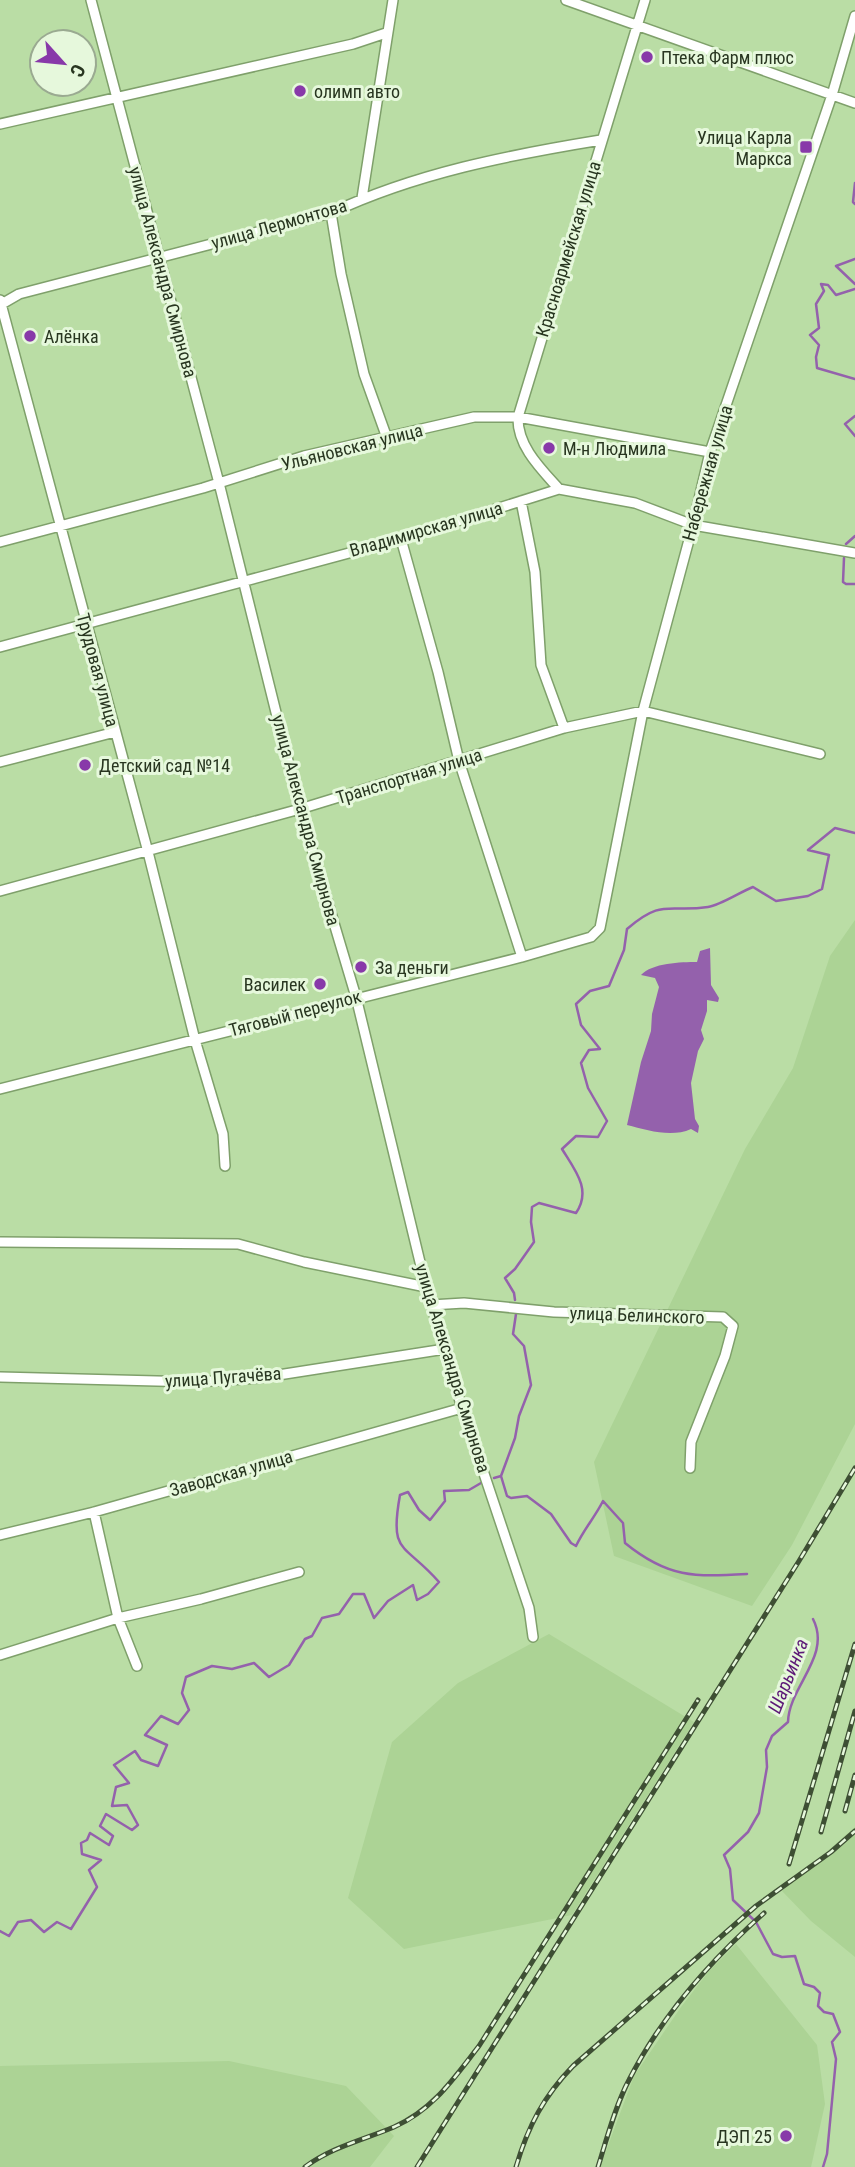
<svg xmlns="http://www.w3.org/2000/svg" width="855" height="2167" font-family="'Roboto Condensed',sans-serif">
<style>
.built{fill:#acd395}
.water{fill:#9461ac}
.lines{fill:none;stroke-linecap:round;stroke-linejoin:round}
.stream{stroke:#9461ac;stroke-width:2.5}
.minor-casing{stroke:#7fa06b;stroke-width:12}
.minor{stroke:#fff;stroke-width:9}
.rail-casing{stroke:#3e4f34;stroke-width:5}
.rail{stroke:#e6f8dc;stroke-width:2.5;stroke-dasharray:8;stroke-linecap:butt}
.poi-dot{fill:#8839a9;stroke:#e6f8dc;stroke-width:2.5}
.labels{text-anchor:middle;dominant-baseline:central;stroke-width:6;stroke-linejoin:round;paint-order:stroke}
.poi-label{font-size:18px;fill:#283620;stroke:#e6f8dc;text-anchor:start}
.street-label{font-size:18px;fill:#283620;stroke:#e6f8dc}
.water-label{font-size:19px;font-style:italic;fill:#5c1977;stroke:#e6f8dc}
</style>
<rect width="100%" height="100%" fill="#badda5"/>
<path class="built" d="M855,920V1424L792,1545L752,1606L614,1556L594,1462L745,1149L793,1068L830,956Z
M549,1634L694,1722L572,1915L404,1949L348,1898L392,1742L458,1683Z
M855,1827V1957L811,1921L782,1891Z
M736,1944L817,2045L825,2104L811,2167H600L634,2076L681,2007L709,1971Z
M229,2061L346,2086L394,2136L370,2167H0V2066Z"/>
<path class="water" d="M710,948L711,985L719,998L718,1002L707,1000V1011L701,1030L704,1039L698,1051L691,1083L695,1119L699,1126L698,1133L691,1129C671,1138 647,1130 627,1125L641,1062L651,1031L652,1014L659,987L655,978L641,975C652,963 681,962 697,962L700,951Z"/>
<g class="lines">
<path class="stream" d="M855,183L853,202L855,204
M855,259L836,266L855,284
M855,289L836,295L828,285L821,284L824,291L816,304L819,328L810,335L819,345L816,357L817,368L855,379
M855,416L845,424L855,436
M846,544L855,536
M844,558L843,582L846,584H855
M515,1300L514,1293L505,1278L515,1269L534,1242L531,1222L532,1207L539,1203L576,1213C592,1190 575,1170 562,1149L576,1136L598,1137L607,1121L588,1088L581,1063L589,1050L600,1049L581,1025L576,1004L590,991L609,986L624,950L627,929C663,898 668,913 708,907C721,905 740,892 753,887L776,901L808,896L822,889L829,855L808,850L835,828L855,833
M516,1314L513,1334L524,1346L531,1385L519,1416L515,1438L501,1476L507,1496L511,1498L527,1496L551,1514L571,1543L576,1546C584,1529 595,1517 603,1501L623,1523L625,1543C668,1578 694,1577 747,1574
M494,1478L501,1476
M813,1619C832,1656 789,1686 788,1722L772,1736L766,1750L767,1767L759,1813L748,1832L724,1855L730,1869L733,1900L756,1922L773,1954L782,1957L795,1956L804,1984L814,1987L820,1993L818,2006L824,2012L833,2014L840,2032L832,2042L836,2059L827,2154L823,2167
M0,1931L9,1936L18,1922L31,1920L44,1932L57,1922L71,1929L97,1887L89,1870L101,1860L82,1854L81,1843L87,1840L90,1833L109,1845L113,1836L100,1826L106,1814L132,1830L138,1825L127,1805L112,1806L116,1787L129,1783L114,1765L135,1751L141,1760L158,1766L167,1745L145,1735L161,1716L178,1724L189,1710L182,1693L186,1677L212,1666L232,1669L254,1663L269,1677L289,1665L305,1639L312,1636L322,1618L339,1614L353,1594H364L374,1618L388,1601L413,1585L417,1600L428,1594L439,1582C404,1542 389,1555 400,1495L408,1492L419,1510L430,1520L445,1501L444,1491L469,1490L481,1483"/>
<g class="minor-casing">
<path id="minor" d="M91,0L219,483L300,809L356,997L426,1287L462,1408L529,1608L533,1637
M566,0L855,103
M0,124L353,44L386,33
M362,198L393,0
M331,213L341,274L364,374L387,438
M0,300L148,852L195,1040L223,1134L225,1166
M0,305L19,294L331,213C416,173 509,155 601,140
M559,489C541,469 517,446 518,417L645,0
M521,501L535,572L541,665L564,728
M401,539L438,672L459,761L522,957
M0,542L203,488L304,456L474,417H518L710,452
M0,647L401,539L559,489L635,503L693,525L855,553
M0,762L115,732
M0,891L300,809L564,728L643,711L820,754
M0,1089L522,957L591,937L600,928L643,711L693,525L710,452L832,95L855,16
M0,1242L238,1244L304,1262L426,1287
M431,1305L464,1303L554,1312L723,1317L733,1326L725,1356L691,1442L690,1468
M0,1377L196,1382L259,1378L445,1349
M94,1512L118,1618L137,1666
M0,1535L94,1512L462,1408
M0,1655L118,1618L201,1599L299,1572"/>
</g>
<use href="#minor" class="minor"/>
<g class="rail-casing">
<path id="rail" d="M845,1811L855,1775
M821,1832L855,1711
M789,1864L855,1644
M305,2167C332,2147 363,2140 394,2127C433,2110 454,2078 479,2046L698,1700
M417,2167L799,1561L855,1468
M516,2167C528,2126 544,2096 573,2066L756,1906L831,1852L855,1831
M598,2167C606,2141 616,2104 629,2080C661,2017 711,1960 764,1913"/>
</g>
<use href="#rail" class="rail"/>
</g>
<g class="poi-dot">
<circle cx="647" cy="57" r="7"/>
<circle cx="300" cy="91" r="7"/>
<rect x="799" y="140" width="14" height="14" rx="3.5"/>
<circle cx="30" cy="336" r="7"/>
<circle cx="549" cy="448" r="7"/>
<circle cx="85" cy="765" r="7"/>
<circle cx="361" cy="967" r="7"/>
<circle cx="320" cy="984" r="7"/>
<circle cx="786" cy="2136" r="7"/>
</g>
<g class="labels">
<g class="poi-label">
<text x="661" y="57">Птека Фарм плюс</text>
<text x="314" y="91">олимп авто</text>
<text x="792" y="137" text-anchor="end">Улица Карла<tspan x="792" dy="21">Маркса</tspan></text>
<text x="44" y="336">Алёнка</text>
<text x="563" y="448">М-н Людмила</text>
<text x="99" y="765">Детский сад №14</text>
<text x="375" y="967">За деньги</text>
<text x="306" y="984" text-anchor="end">Василек</text>
<text x="772" y="2136" text-anchor="end">ДЭП 25</text>
</g>
<g class="street-label">
<text transform="translate(279 224) rotate(-16)">улица Лермонтова</text>
<text transform="translate(568 249) rotate(-73)">Красноармейская улица</text>
<text transform="translate(163 272) rotate(75)">улица Александра Смирнова</text>
<text transform="translate(352 447) rotate(-14)">Ульяновская улица</text>
<text transform="translate(707 473) rotate(-74)">Набережная улица</text>
<text transform="translate(426 529) rotate(-16)">Владимирская улица</text>
<text transform="translate(98 670) rotate(75)">Трудовая улица</text>
<text transform="translate(409 776) rotate(-17)">Транспортная улица</text>
<text transform="translate(306 820) rotate(75)">улица Александра Смирнова</text>
<text transform="translate(295 1013) rotate(-15)">Тяговый переулок</text>
<text transform="translate(637 1315) rotate(2)">улица Белинского</text>
<text transform="translate(453 1368) rotate(73)">улица Александра Смирнова</text>
<text transform="translate(223 1377) rotate(-4)">улица Пугачёва</text>
<text transform="translate(231 1473) rotate(-16)">Заводская улица</text>
</g>
<g class="water-label">
<text transform="translate(788 1676) rotate(-68)">Шарьинка</text>
</g>
</g>
<g transform="translate(63 63) rotate(117)"><circle r="33" fill="#e6f8dc" stroke="#9aaa91" stroke-width="2"/>
<path d="M0-5L12 26L0 18L-12 26Z" fill="#8839a9"/>
<text y="-10" font-size="19" font-weight="bold" text-anchor="middle" fill="#283620">С</text>
</g>
</svg>
